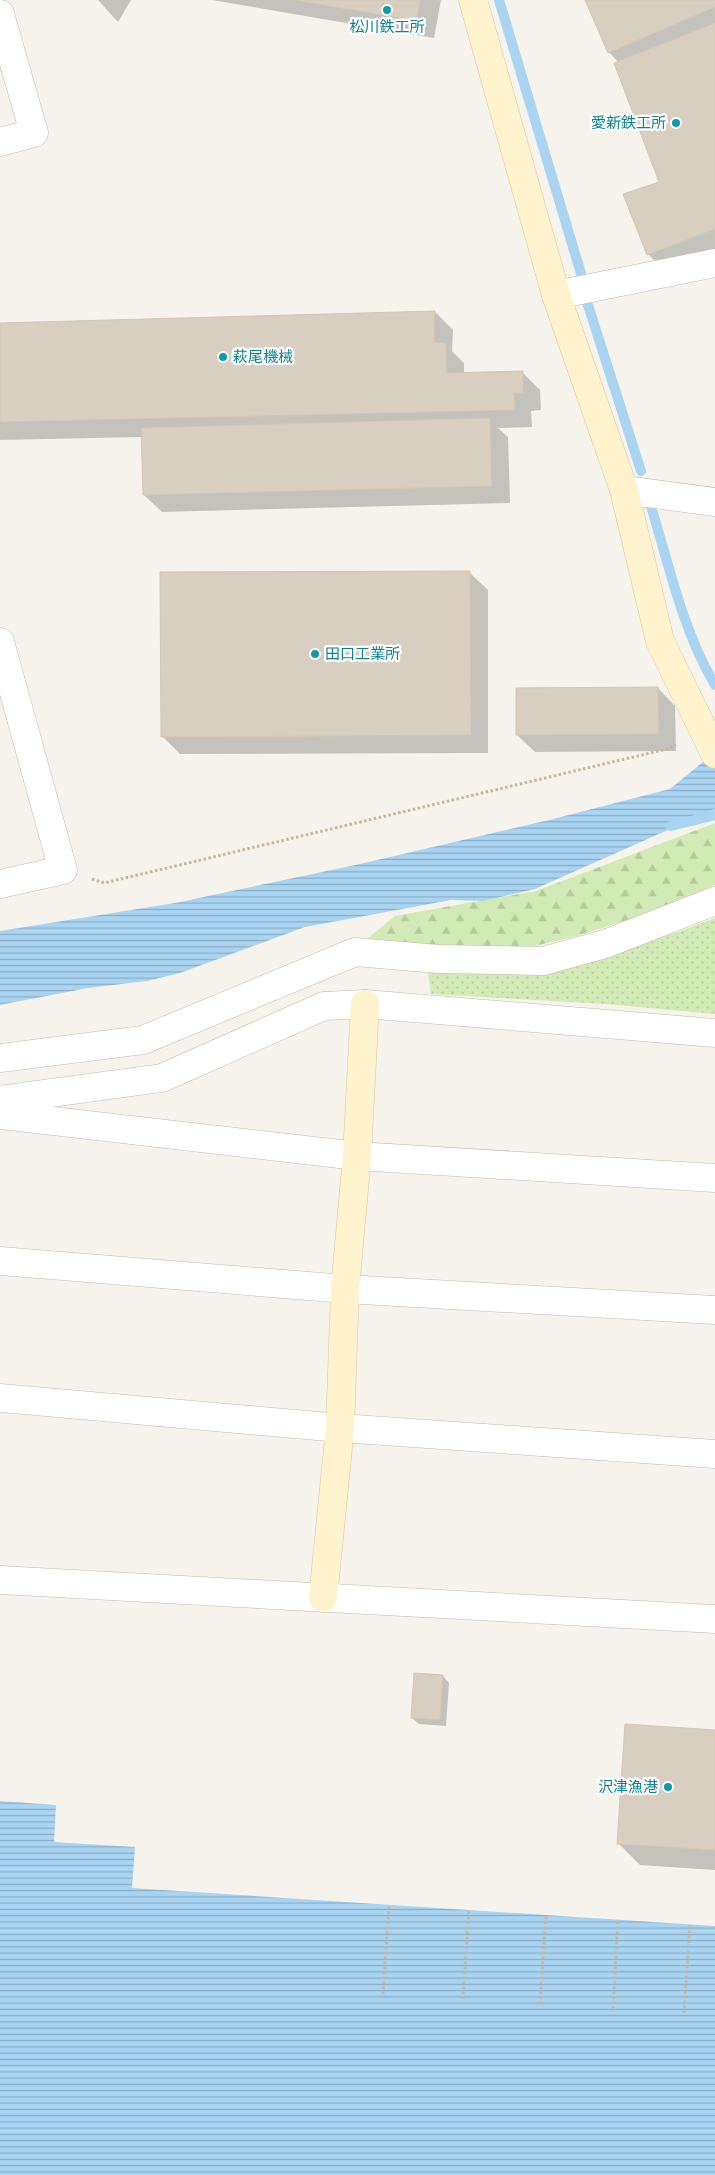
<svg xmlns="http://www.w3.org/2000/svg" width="715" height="2175" font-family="Jost,'Noto Sans JP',sans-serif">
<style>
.grass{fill:url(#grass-dots)}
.forest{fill:url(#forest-firs)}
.water{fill:url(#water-rules)}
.shadow{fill:#0003}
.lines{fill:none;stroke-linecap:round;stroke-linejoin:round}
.stream{stroke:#a9d4f2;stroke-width:10}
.building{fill:#d8cfc1;stroke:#d3c7b4}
.street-casing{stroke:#c2bbae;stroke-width:29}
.secondary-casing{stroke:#d6c79b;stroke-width:29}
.path{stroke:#c4b79f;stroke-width:3;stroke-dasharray:2.5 2.5;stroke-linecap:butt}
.street{stroke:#fff;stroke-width:28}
.secondary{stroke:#fff3cd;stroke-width:28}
.culture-dot{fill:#0f9aa8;stroke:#fff;stroke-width:2}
.labels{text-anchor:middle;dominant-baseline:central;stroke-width:4.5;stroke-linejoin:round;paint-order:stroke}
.culture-label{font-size:15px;fill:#0d838f;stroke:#fff;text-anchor:end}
</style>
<defs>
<pattern id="grass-dots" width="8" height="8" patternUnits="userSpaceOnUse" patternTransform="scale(1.25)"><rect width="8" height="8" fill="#d2eab5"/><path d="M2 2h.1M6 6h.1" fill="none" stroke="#b6ca9c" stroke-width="1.8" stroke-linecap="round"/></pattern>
<pattern id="forest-firs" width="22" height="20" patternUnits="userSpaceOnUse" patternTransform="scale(1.25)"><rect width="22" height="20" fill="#d2eab5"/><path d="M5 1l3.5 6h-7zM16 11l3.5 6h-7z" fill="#b6ca9c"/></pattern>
<pattern id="water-rules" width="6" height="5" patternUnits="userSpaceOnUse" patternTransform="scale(1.25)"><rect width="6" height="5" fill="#a9d4f2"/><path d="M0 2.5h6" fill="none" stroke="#8caec5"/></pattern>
</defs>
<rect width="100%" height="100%" fill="#f6f3ec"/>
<path class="grass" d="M715,918V1014L606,1004L431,994L428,973L559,968L681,931Z"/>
<path class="forest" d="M715,823V885L645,914L577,936L526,948L357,947L395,916L536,891Z"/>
<path class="water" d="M715,752V809L535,889L483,901L451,900L305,927L180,973L147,981L88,988L0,1005V931L175,903L360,864L549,820L670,789Z
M0,1801L56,1805L54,1842L135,1847L132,1888L715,1926V2175H0Z"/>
<path class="shadow" d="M98,0H131L118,22Z
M212,0H441L434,38Z
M587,0H715V254L666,272L648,254L625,194L660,183L619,63L609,52Z
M435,312L453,330L452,351L464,363V374L522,372L540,390L541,410L531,411L532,427L498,428L508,437L510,503L162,512L144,495L142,437L0,440V325Z
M470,573L488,590V753L180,754L162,736Z
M658,688L675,706L676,751L535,752L517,735Z
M443,1676L449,1683L446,1726L419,1724L412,1718Z
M715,1731V1870L640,1865L618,1843Z"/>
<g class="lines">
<path class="stream" d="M499,0L582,277
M587,302L641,471
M651,506C669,566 683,631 715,685
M671,826L715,815"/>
</g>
<path class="building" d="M295,0H420L417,21Z
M585,0H715V7L608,53Z
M715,23V229L647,255L623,194L659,182L614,63Z
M435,311L434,342L446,343L447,373L523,371V393H514L515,410L0,422V323Z
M490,418L492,486L143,495L141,428Z
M470,571L471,735L161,737L160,572Z
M658,687L659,734L516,735V688Z
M414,1673L443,1675L440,1720L411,1718Z
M625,1724L715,1730V1850L617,1844Z"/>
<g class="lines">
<g class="street-casing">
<path id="street" d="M0,14L34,133L0,142
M556,295L715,263
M624,490L715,502
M0,642L63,870L0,884
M0,1058L143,1040L355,952L438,959L543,961L605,944L715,901
M0,1100L162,1078L324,1006L365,1004L715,1033
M0,1115L357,1156L715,1178
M0,1261L345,1289L715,1310
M0,1398L340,1428L715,1454
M0,1580L715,1619"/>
</g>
<g class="secondary-casing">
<path id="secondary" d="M473,0L556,295L624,490L660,641L715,754
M323,1598L340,1428L345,1289L357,1156L365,1004"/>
</g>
<path class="path" d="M92,879L104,883L667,749L676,745
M383,1994L389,1905
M463,1999L469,1910
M540,2004L546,1915
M613,2009L618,1920
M684,2013L690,1924"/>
<use href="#street" class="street"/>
<use href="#secondary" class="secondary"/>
</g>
<g class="culture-dot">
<circle cx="387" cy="10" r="5"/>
<circle cx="676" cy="123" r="5"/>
<circle cx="223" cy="357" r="5"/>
<circle cx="315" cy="654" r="5"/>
<circle cx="668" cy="1787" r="5"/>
</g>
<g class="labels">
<g class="culture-label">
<text x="387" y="27" text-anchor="middle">松川鉄工所</text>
<text x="666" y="123">愛新鉄工所</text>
<text x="233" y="357" text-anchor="start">萩尾機械</text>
<text x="325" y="654" text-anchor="start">田口工業所</text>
<text x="658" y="1787">沢津漁港</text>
</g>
</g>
</svg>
